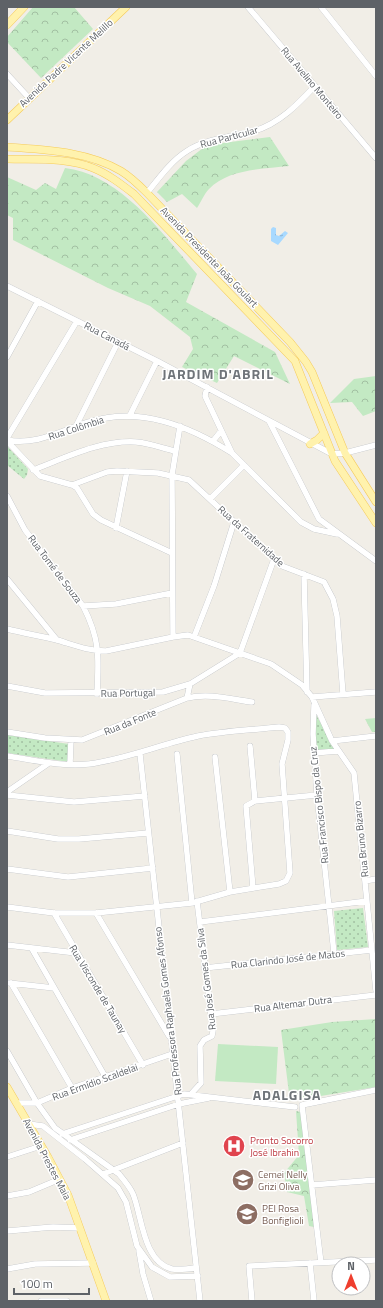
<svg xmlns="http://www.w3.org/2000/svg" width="383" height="1308" font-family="'Titillium Web',sans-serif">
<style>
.green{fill:url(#green-dots)}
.forest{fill:url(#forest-crowns)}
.pitch{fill:#c3e9c3}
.water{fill:url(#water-ripples)}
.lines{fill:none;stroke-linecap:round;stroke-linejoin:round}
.minor-casing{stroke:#b9bcc0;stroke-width:6}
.major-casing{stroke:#f6cb5a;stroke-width:8}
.minor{stroke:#fff;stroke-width:5.5}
.major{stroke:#fff2ad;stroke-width:7}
.labels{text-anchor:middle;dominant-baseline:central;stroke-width:3;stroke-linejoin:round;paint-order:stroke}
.street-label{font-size:10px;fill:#5e6267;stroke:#fff}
.health-label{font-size:10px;fill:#be3a42;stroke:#fff;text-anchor:start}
.education-label{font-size:10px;fill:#785e54;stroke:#fff;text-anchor:start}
.district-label{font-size:14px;font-weight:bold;letter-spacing:1px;fill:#6f7479;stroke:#fff}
</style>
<defs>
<pattern id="green-dots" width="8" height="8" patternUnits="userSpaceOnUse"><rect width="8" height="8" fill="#c3e9c3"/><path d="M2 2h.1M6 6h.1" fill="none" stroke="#a2c0a2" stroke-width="1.8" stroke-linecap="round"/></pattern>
<pattern id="forest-crowns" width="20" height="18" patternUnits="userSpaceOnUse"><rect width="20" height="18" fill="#c3e9c3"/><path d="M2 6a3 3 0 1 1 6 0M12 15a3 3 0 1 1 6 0" fill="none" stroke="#a2c0a2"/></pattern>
<pattern id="water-ripples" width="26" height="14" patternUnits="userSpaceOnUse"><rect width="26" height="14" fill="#a8d9ff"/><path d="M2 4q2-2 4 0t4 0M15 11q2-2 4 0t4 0" fill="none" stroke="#8cb3d2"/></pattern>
</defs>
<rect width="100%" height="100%" fill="#f1eee7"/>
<path class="green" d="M7,446L28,469L27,475L24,479L7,465Z
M315,713L336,749L315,751Z
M7,735L69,744V762L7,753Z
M363,908L368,947L337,950L334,911Z"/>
<path class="forest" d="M33,7H74L93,29L41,78L7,42V37Z
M270,137L289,166C263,169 228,169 209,189C204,194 201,202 197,208L182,194L167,202L157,192L186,161L207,145Z
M65,168C120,174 164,235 197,274L186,302L275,352L290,384L234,356L217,383L182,367L193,349L190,337L150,306L108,288L13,240V218L7,215V177L36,190L45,183L56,189Z
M376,376V411L363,416L352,402L330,403L354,379Z
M376,718V732H372L365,719Z
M376,1019V1087L290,1101L281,1030L332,1022Z
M296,1111L301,1112L314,1227L309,1226L304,1196L287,1192L284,1173L299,1155Z"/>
<path class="pitch" d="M218,1044L278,1047L276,1084L215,1081Z"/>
<path class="water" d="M273,227L276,228V235L279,236L285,231L288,233L278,245L271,241V229Z"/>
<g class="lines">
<g class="minor-casing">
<path id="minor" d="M248,7L376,158
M321,7L376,76
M7,74L29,98
M147,193C159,178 171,161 187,151C207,138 233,137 254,131C279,124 298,104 315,86
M7,286L157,361L332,454L345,453L376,445
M7,357L38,301
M207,387L205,396L232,453L301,522L314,529L337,534
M130,415L157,361
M269,421L319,519L376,561
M76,426L118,342
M7,438L77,321
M7,440C36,446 62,430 89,422C140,406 189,426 232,453
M7,441L40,476L72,485L77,488L93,514L101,520L172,553
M213,441L221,431
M33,470C65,458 100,440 136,442C149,443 162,448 175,451
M72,485L107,472L117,471L158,473L189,480L282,566L324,582L333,599L337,616L343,694
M7,496L25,530L83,606L116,604L172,593
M210,499L244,465
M116,528L127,471
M304,574L307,692
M7,579L57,640
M83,606C100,639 99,657 97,694
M7,629C23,633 40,636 57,640C74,645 88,651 106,651L173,637L188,635L271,664L302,685L312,697L332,741L354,773L376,991
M173,637L172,475L180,426
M194,637L214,586L234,522
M240,653L274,559
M7,686L45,693L163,692L190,684L240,653
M312,697L376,692
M187,698L190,684
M314,705L313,734L317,795L334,953
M7,732L45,738L82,740L187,698C209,693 230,699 252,702
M332,741L376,736
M250,746L255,801
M314,753L338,751
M140,754L200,1301
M177,754L192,903
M7,756C34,760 62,767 89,764C127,759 161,744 198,736C224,731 252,730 279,727L285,728L288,732V740L282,764L290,873L286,881L279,884L230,892L192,903L96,913H54L7,907
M215,757L230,892
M70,764L71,740
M7,792L49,763
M7,795L74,802L145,796
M7,831L58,839H79L148,833
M7,869L68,877L153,868
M365,881L376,879
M253,888L246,806L255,801L317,795
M54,913L143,1065
M96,913L169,1036
M200,922L367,901
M7,945L76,953
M32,949L106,1078
M204,968L372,950
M9,983L54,988
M11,983L72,1088
M211,1014L376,995
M7,1051L37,1103L55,1128L119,1174C124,1180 130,1187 133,1194C142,1216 143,1262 172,1269C180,1270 188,1269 196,1268
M191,1094L201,1083L200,1046L204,1040L212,1036L213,1031L197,901
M17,1103H37L72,1088L172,1054
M29,1124L43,1126L85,1159L118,1188L126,1202L137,1246L152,1267L170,1277L198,1276
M62,1134L184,1094L295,1107
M70,1140L179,1104L209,1098
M7,1157L41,1146
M103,1174L183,1143
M312,1185L376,1180
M7,1196L29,1192L60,1179
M7,1231L53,1227L80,1228
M139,1251L143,1274L151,1301
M310,1263L314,1301
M321,1263L302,1105L376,1090
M7,1269L35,1264L93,1263
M41,1301H67
M252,1301L249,1266L376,1260"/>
</g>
<g class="major-casing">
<path id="major" d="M7,25L24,7
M7,120L126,7
M7,147C46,150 87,151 121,171C131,177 139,185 147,193L290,342L306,362L312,372L345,453L376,502
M7,159C34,160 67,157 93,168C108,174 121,184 134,194L295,361L335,461L376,523
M310,444L317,440L324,433
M7,1087L48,1157L68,1195L106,1301"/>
</g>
<use href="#minor" class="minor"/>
<use href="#major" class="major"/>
</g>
<defs>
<g id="hospital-disc" transform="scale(1.15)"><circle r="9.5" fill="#e0444e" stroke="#fff"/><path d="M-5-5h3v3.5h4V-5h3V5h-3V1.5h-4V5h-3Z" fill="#fff"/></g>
<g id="school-disc" transform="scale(1.15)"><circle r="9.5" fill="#8d6e63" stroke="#fff"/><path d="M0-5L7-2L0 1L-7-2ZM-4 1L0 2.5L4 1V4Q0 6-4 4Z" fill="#fff"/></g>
</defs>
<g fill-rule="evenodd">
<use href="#hospital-disc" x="234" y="1146"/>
<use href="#school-disc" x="243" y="1180"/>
<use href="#school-disc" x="247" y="1214"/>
</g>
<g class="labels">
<g class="street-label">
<text transform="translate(66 63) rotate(-43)">Avenida Padre Vicente Melillo</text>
<text transform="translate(312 83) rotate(50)">Rua Avelino Monteiro</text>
<text transform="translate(229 137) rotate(-15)">Rua Particular</text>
<text transform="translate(209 257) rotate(46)">Avenida Presidente João Goulart</text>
<text transform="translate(107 336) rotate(27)">Rua Canadá</text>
<text transform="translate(76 428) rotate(-18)">Rua Colômbia</text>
<text transform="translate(251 536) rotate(42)">Rua da Fraternidade</text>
<text transform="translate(55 569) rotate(53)">Rua Tomé de Souza</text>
<text transform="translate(128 693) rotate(-1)">Rua Portugal</text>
<text transform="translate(130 722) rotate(-22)">Rua da Fonte</text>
<text transform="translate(319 805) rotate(-96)">Rua Francisco Bispo da Cruz</text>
<text transform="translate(361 839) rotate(-96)">Rua Bruno Bizarro</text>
<text transform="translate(288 959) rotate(-6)">Rua Clarindo José de Matos</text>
<text transform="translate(206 979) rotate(-97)">Rua José Gomes da Silva</text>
<text transform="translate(98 989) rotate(59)">Rua Visconde de Taunay</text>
<text transform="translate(293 1004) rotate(-7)">Rua Altemar Dutra</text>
<text transform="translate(168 1011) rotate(-97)">Rua Professora Raphaela Gomes Afonso</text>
<text transform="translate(95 1082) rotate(-20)">Rua Ermídio Scaldelai</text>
<text transform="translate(47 1159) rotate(62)">Avenida Prestes Maia</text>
</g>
<g class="health-label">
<text x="250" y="1140">Pronto Socorro<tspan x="250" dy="12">José Ibrahin</tspan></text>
</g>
<g class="education-label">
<text x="258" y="1174">Cemei Nelly<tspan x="258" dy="12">Grizi Oliva</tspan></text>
<text x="262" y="1208">PEI Rosa<tspan x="262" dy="12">Bonfiglioli</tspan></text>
</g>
<g class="district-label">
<text x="218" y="373">JARDIM D'ABRIL</text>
<text x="287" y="1094">ADALGISA</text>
</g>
</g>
<rect width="383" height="1308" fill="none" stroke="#5e6267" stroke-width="16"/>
<g transform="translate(351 1276)"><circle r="19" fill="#ffffff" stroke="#bfc0c2"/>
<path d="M0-3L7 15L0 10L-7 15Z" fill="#ef3e2e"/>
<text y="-6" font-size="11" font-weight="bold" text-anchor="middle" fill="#5e6267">N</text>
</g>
<path d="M14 1288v6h75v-6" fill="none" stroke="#5e6267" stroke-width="2"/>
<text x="20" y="1288" font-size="12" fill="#5e6267" stroke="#ffffff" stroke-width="3" paint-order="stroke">100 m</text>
</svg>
